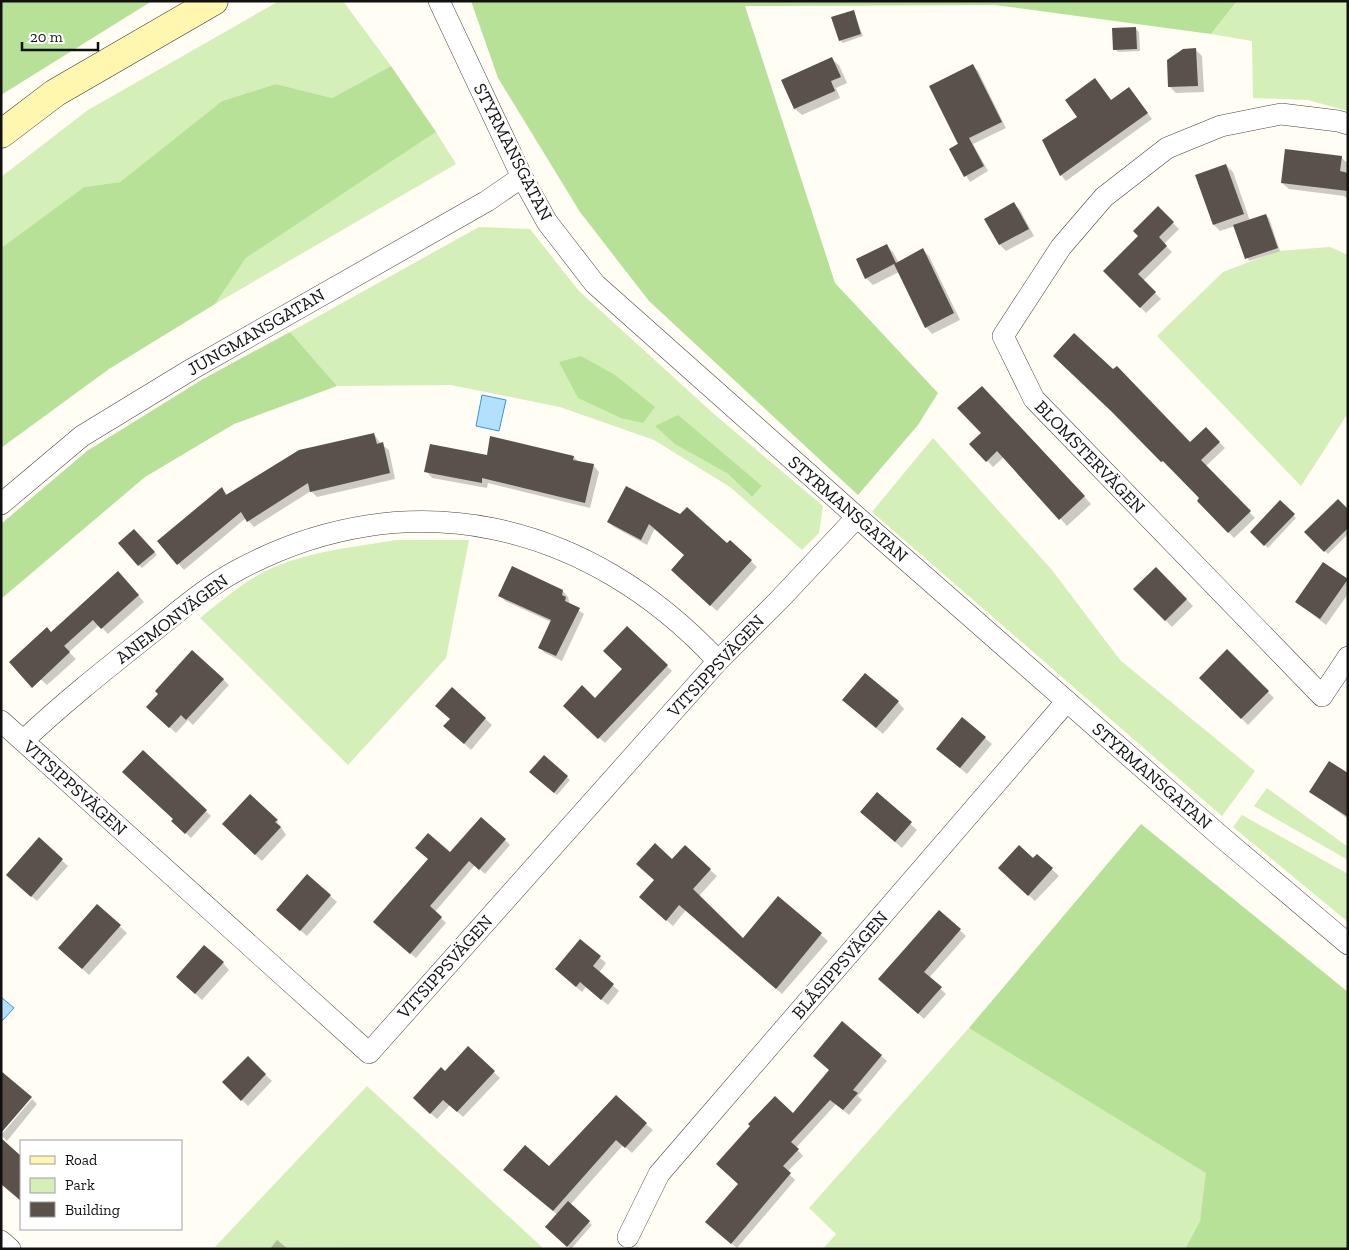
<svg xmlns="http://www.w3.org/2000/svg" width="1349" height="1250" font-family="'Zilla Slab',serif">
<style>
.green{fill:#d4efb8;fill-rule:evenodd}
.forest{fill:#b7e196}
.water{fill:#b3e0fc;stroke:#3296db}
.shadow{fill:#0003}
.building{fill:#5b514b}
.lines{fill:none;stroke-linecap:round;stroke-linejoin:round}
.street-casing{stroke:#444;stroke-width:22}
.secondary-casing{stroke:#333;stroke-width:29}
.street{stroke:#fff;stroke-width:21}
.secondary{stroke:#fff7af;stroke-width:28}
.labels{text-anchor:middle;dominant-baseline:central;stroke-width:5;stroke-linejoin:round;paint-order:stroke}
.street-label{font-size:18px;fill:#111;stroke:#fff}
</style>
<rect width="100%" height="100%" fill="#fffdf4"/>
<path class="green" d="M279,1H343L391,66L332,98L276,84L222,101L120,182L84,187L1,248V177L88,110Z
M1237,1H1348V111L1308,100L1253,98L1252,41L1211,34Z
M436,132L456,164L215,304L246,258Z
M479,227L530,229L579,291L715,415L823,506L819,533L802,550L730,487L654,440L560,407L451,385L337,386L290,332ZM727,473L762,486L752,497Z
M1330,247L1348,255V413L1301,486L1157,336L1223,272L1278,251Z
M933,438L1052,570L1120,660L1255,771L1222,816L872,512Z
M396,540H469L446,658L348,765L200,618C223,600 245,580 272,568C311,551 355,547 396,540Z
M1267,788L1348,847V860L1254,806Z
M1242,815L1348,874V922L1233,827Z
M969,1028L1207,1173L1200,1221L1185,1249H823L836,1234L809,1208Z
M367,1086L544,1249L215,1247Z"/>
<path class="forest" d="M1,1H152L1,95Z
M471,1H1237L1211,34L995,5L745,6L835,283L938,393L918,425L858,495L649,301L580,212L498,78Z
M391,66L436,132L246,258L215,304L109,369L1,448V248L84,187L120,182L222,101L276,84L332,98Z
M290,332L337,386L234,424L145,477L1,599V524L87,451L203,379Z
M581,356L615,375L655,407L643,423L621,418L578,398L559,362Z
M678,415L762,486L752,497L727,473L675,444L655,426Z
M1141,824L1348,992V1249H1185L1200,1221L1206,1173L969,1028Z"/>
<path class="water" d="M482,395L506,400L499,431L476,426Z
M1,997L14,1008L1,1022Z"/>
<path class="shadow" d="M853,11L863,36L843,43L840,40Z
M1136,29L1139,32L1140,51L1118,52L1115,49Z
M1196,50L1202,56L1204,92L1176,93L1169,86Z
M832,59L839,65L847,83L836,88L840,98L802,115L795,109L783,81Z
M973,66L978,71L1006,128L973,144L988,171L970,182L950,150L960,144Z
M1095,80L1112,101L1129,88L1152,119L1066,181L1061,175L1044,141L1079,117Z
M1341,157L1347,163L1348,199L1344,196L1289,189L1282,183Z
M1226,165L1233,172L1250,221L1266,215L1269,218L1280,251L1249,261L1235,226L1220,231L1214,225Z
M1014,204L1020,210L1034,236L1006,251L1000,245Z
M1158,208L1179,229L1164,244L1172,252L1143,281L1161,299L1146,313L1105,271L1139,236Z
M887,246L893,252L899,263L923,250L929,256L960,320L932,334L926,327L899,272L873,285L866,278Z
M1055,355L1190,443L1206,429L1225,448L1206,466L1255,518L1234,538L1198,501L1201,499Z
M988,394L1091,504L1067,526L1004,457L993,467L971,444L982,433Z
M374,434L381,444L389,450L395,479L317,497L311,491L254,527L246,518L184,570L159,541L222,489L227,494Z
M488,456L574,457L579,462L593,465L599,472L590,508L488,483L487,488L432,478L426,471Z
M626,487L727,545L730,541L757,567L717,611L678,576L686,556L655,528L647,545L614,527L608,522Z
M1280,502L1296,518L1268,548L1252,532Z
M1348,511V534L1328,554L1306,532Z
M134,530L157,555L142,568L119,544Z
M1324,564L1348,581V594L1326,625L1297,602Z
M1156,568L1193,606L1172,627L1135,589Z
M124,578L144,602L108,634L99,625L69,652L76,659L47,685L22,663L52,633Z
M563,591L568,597L570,605L584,614L562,661L545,653L539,647L551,622L505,601L500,595Z
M627,628L672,671L605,743L570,711L595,699L624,670Z
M1227,651L1274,698L1248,725L1201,678Z
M223,679L229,685L193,725L188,720L176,733L154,713Z
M452,688L492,725L471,750L452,732Z
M898,702L904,709L883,734L850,706Z
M985,738L992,744L967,774L944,755Z
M143,752L211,816L191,838L173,821L174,819Z
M544,756L570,780L557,795L533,775Z
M1348,775V819L1311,792Z
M877,793L917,830L902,848L868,818Z
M277,821L286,835L262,861L223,824Z
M39,839L68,866L37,901L13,880Z
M505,840L510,845L485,874L475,865L435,912L446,923L416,958L380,928L450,854Z
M1037,855L1059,876L1035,901L1006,874Z
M673,861L710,870L717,876L699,896L743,940L779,898L828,941L782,994L686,910L673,926L647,903L655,880Z
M308,876L337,902L307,936L284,916Z
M97,906L127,933L89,975L66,954Z
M939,911L966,936L929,978L946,994L924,1019L885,984Z
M581,941L606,963L599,973L619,991L608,1005L586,987L582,992L562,975Z
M223,963L229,970L202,1000L184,983Z
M468,1048L500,1078L463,1117L450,1105L437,1119L420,1104Z
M881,1056L887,1061L858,1096L862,1100L849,1115L836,1104L796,1148L803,1156L787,1172L795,1180L737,1248L713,1227L739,1184L793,1115Z
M248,1058L272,1081L248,1106L224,1082Z
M32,1099L37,1104L7,1141L1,1135Z
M646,1124L653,1130L632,1153L623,1145L570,1205L592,1225L571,1249L547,1227L558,1215L511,1176L549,1168Z
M277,1240L288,1249H270Z"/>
<path class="building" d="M854,10L861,34L839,41L831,17Z
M1136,27L1137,49L1113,50L1112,28Z
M1196,48L1198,86L1168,87L1167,60L1183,49Z
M832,57L841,77L831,81L835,91L794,109L781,80Z
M973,64L1002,122L969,138L984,166L964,177L949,149L966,139L958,144L929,86Z
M1095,78L1111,100L1129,87L1148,113L1060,176L1042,140L1077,117L1065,100Z
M1285,149L1342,156L1340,171L1348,173V191L1281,183Z
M1226,164L1244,214L1213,225L1195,175Z
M1014,202L1029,229L999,245L984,219Z
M1158,206L1174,222L1159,237L1167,246L1138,274L1156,292L1140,308L1103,271L1138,236L1133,231Z
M1266,214L1278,248L1245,259L1233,225Z
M887,244L896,263L923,248L954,313L925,328L894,264L865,279L856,259Z
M1074,333L1113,369L1117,366L1190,442L1206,427L1220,442L1201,460L1251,511L1228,533L1197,501L1199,498L1163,461L1161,462L1112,412L1053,356Z
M982,386L1085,496L1059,520L997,451L986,462L969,444L981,433L957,408Z
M374,433L377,444L383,442L390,473L310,492L308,483L247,522L241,512L177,565L157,541L222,487L226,495L299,450Z
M490,436L574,456L573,460L594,464L585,503L482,478V483L424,472L430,444L487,455Z
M626,486L680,514L687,507L727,543L730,540L752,560L710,606L671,570L684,555L649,524L641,540L607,522Z
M1338,499L1348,509V528L1324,552L1304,532Z
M1280,500L1295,514L1264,546L1250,532Z
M134,529L155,552L138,566L118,543Z
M1323,562L1348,579L1320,619L1295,602Z
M512,566L563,590L562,595L566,597L565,601L580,608L556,656L538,648L551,620L498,596Z
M1156,567L1187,599L1165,621L1133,589Z
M118,571L139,595L101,629L93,620L64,646L70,652L32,688L9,662L47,627L51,632Z
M627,626L668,665L598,739L563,706L582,685L595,698L622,669L603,651Z
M1227,649L1269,691L1241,719L1199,678Z
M192,650L224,679L186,720L181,715L169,728L146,707L158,694L155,691Z
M865,673L899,701L876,728L842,700Z
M452,687L486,718L464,744L443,726L450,719L435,706Z
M962,717L986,737L960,768L936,749Z
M143,750L207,810L185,834L171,821L173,819L122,772Z
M544,755L568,776L554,793L529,772Z
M1329,761L1348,773V817L1309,792Z
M877,792L912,822L895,842L860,812Z
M250,794L278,820L275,822L281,827L255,855L222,824Z
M481,817L506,839L479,870L469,861L430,906L442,917L410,954L373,922L428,859L415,848L428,833L450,852Z
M39,837L63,859L31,897L6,875Z
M655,843L672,859L685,845L711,869L693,889L743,938L778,896L822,933L776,989L679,905L666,921L639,897L654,880L636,864Z
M1019,845L1033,858L1037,854L1053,868L1028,896L998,868Z
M307,874L331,895L300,931L276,910Z
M97,904L121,925L82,969L58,948Z
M939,910L961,929L924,972L942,987L918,1014L878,979Z
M580,939L601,956L593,966L614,984L601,1000L580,982L576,987L555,969Z
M204,945L224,962L195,994L176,977Z
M842,1021L882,1055L853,1090L858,1093L843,1110L830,1100L791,1142L799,1149L783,1166L791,1173L731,1244L705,1222L738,1184L716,1164L750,1126L748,1124L775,1096L793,1113L829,1070L813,1056Z
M468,1046L495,1071L457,1112L443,1100L430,1114L413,1098L441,1067L445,1071Z
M248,1056L266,1074L241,1101L222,1082Z
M1,1071L32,1097L1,1133Z
M616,1095L647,1123L625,1148L616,1140L553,1211L503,1170L525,1145L549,1166Z
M1,1138L21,1156V1201L1,1184Z
M568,1201L590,1221L567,1247L545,1227Z"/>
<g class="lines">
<g class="street-casing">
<path id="street" d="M439,1L522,177L547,222L595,284L857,517L1218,834L1348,944
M1348,124L1338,121L1281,114L1221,126L1167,148L1104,197L1061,247L1003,336L1034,399L1322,696L1348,657
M1,504L82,436L192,369L487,201L522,177
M1,721L369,1053L718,661L780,599L857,517
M23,741C63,703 106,669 150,634C178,612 206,587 238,570C409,478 589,522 718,661
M628,1237L659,1174L1067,701
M1,1241L10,1249"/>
</g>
<g class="secondary-casing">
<path id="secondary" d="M1,134L55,93L214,1"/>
</g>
<use href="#street" class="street"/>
<use href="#secondary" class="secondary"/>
</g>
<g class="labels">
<g class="street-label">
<text transform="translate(513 152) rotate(63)">STYRMANSGATAN</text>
<text transform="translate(256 332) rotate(-30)">JUNGMANSGATAN</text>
<text transform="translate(1090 457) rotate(46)">BLOMSTERVÄGEN</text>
<text transform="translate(848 509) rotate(41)">STYRMANSGATAN</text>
<text transform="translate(172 619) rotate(-37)">ANEMONVÄGEN</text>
<text transform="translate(716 666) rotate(-47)">VITSIPPSVÄGEN</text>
<text transform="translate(1152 776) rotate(41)">STYRMANSGATAN</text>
<text transform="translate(75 788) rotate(42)">VITSIPPSVÄGEN</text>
<text transform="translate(840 965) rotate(-49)">BLÅSIPPSVÄGEN</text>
<text transform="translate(445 967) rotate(-48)">VITSIPPSVÄGEN</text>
</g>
</g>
<rect width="1349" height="1250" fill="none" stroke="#111111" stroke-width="5"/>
<rect x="20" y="1140" width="162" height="90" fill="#ffffff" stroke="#a0a0a0"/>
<rect x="30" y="1156" width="25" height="8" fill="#fff7af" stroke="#a0a0a0"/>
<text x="65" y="1165" font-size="15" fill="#111111">Road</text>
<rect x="30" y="1178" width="25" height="15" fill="#d4efb8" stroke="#a0a0a0"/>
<text x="65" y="1190" font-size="15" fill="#111111">Park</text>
<rect x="30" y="1202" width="25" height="15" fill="#5b514b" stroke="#a0a0a0"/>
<text x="65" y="1215" font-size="15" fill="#111111">Building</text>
<path d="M22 42v8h76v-8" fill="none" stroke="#111111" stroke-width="2.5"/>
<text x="30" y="42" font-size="15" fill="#111111" stroke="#ffffff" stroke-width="4" paint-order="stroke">20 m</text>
</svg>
